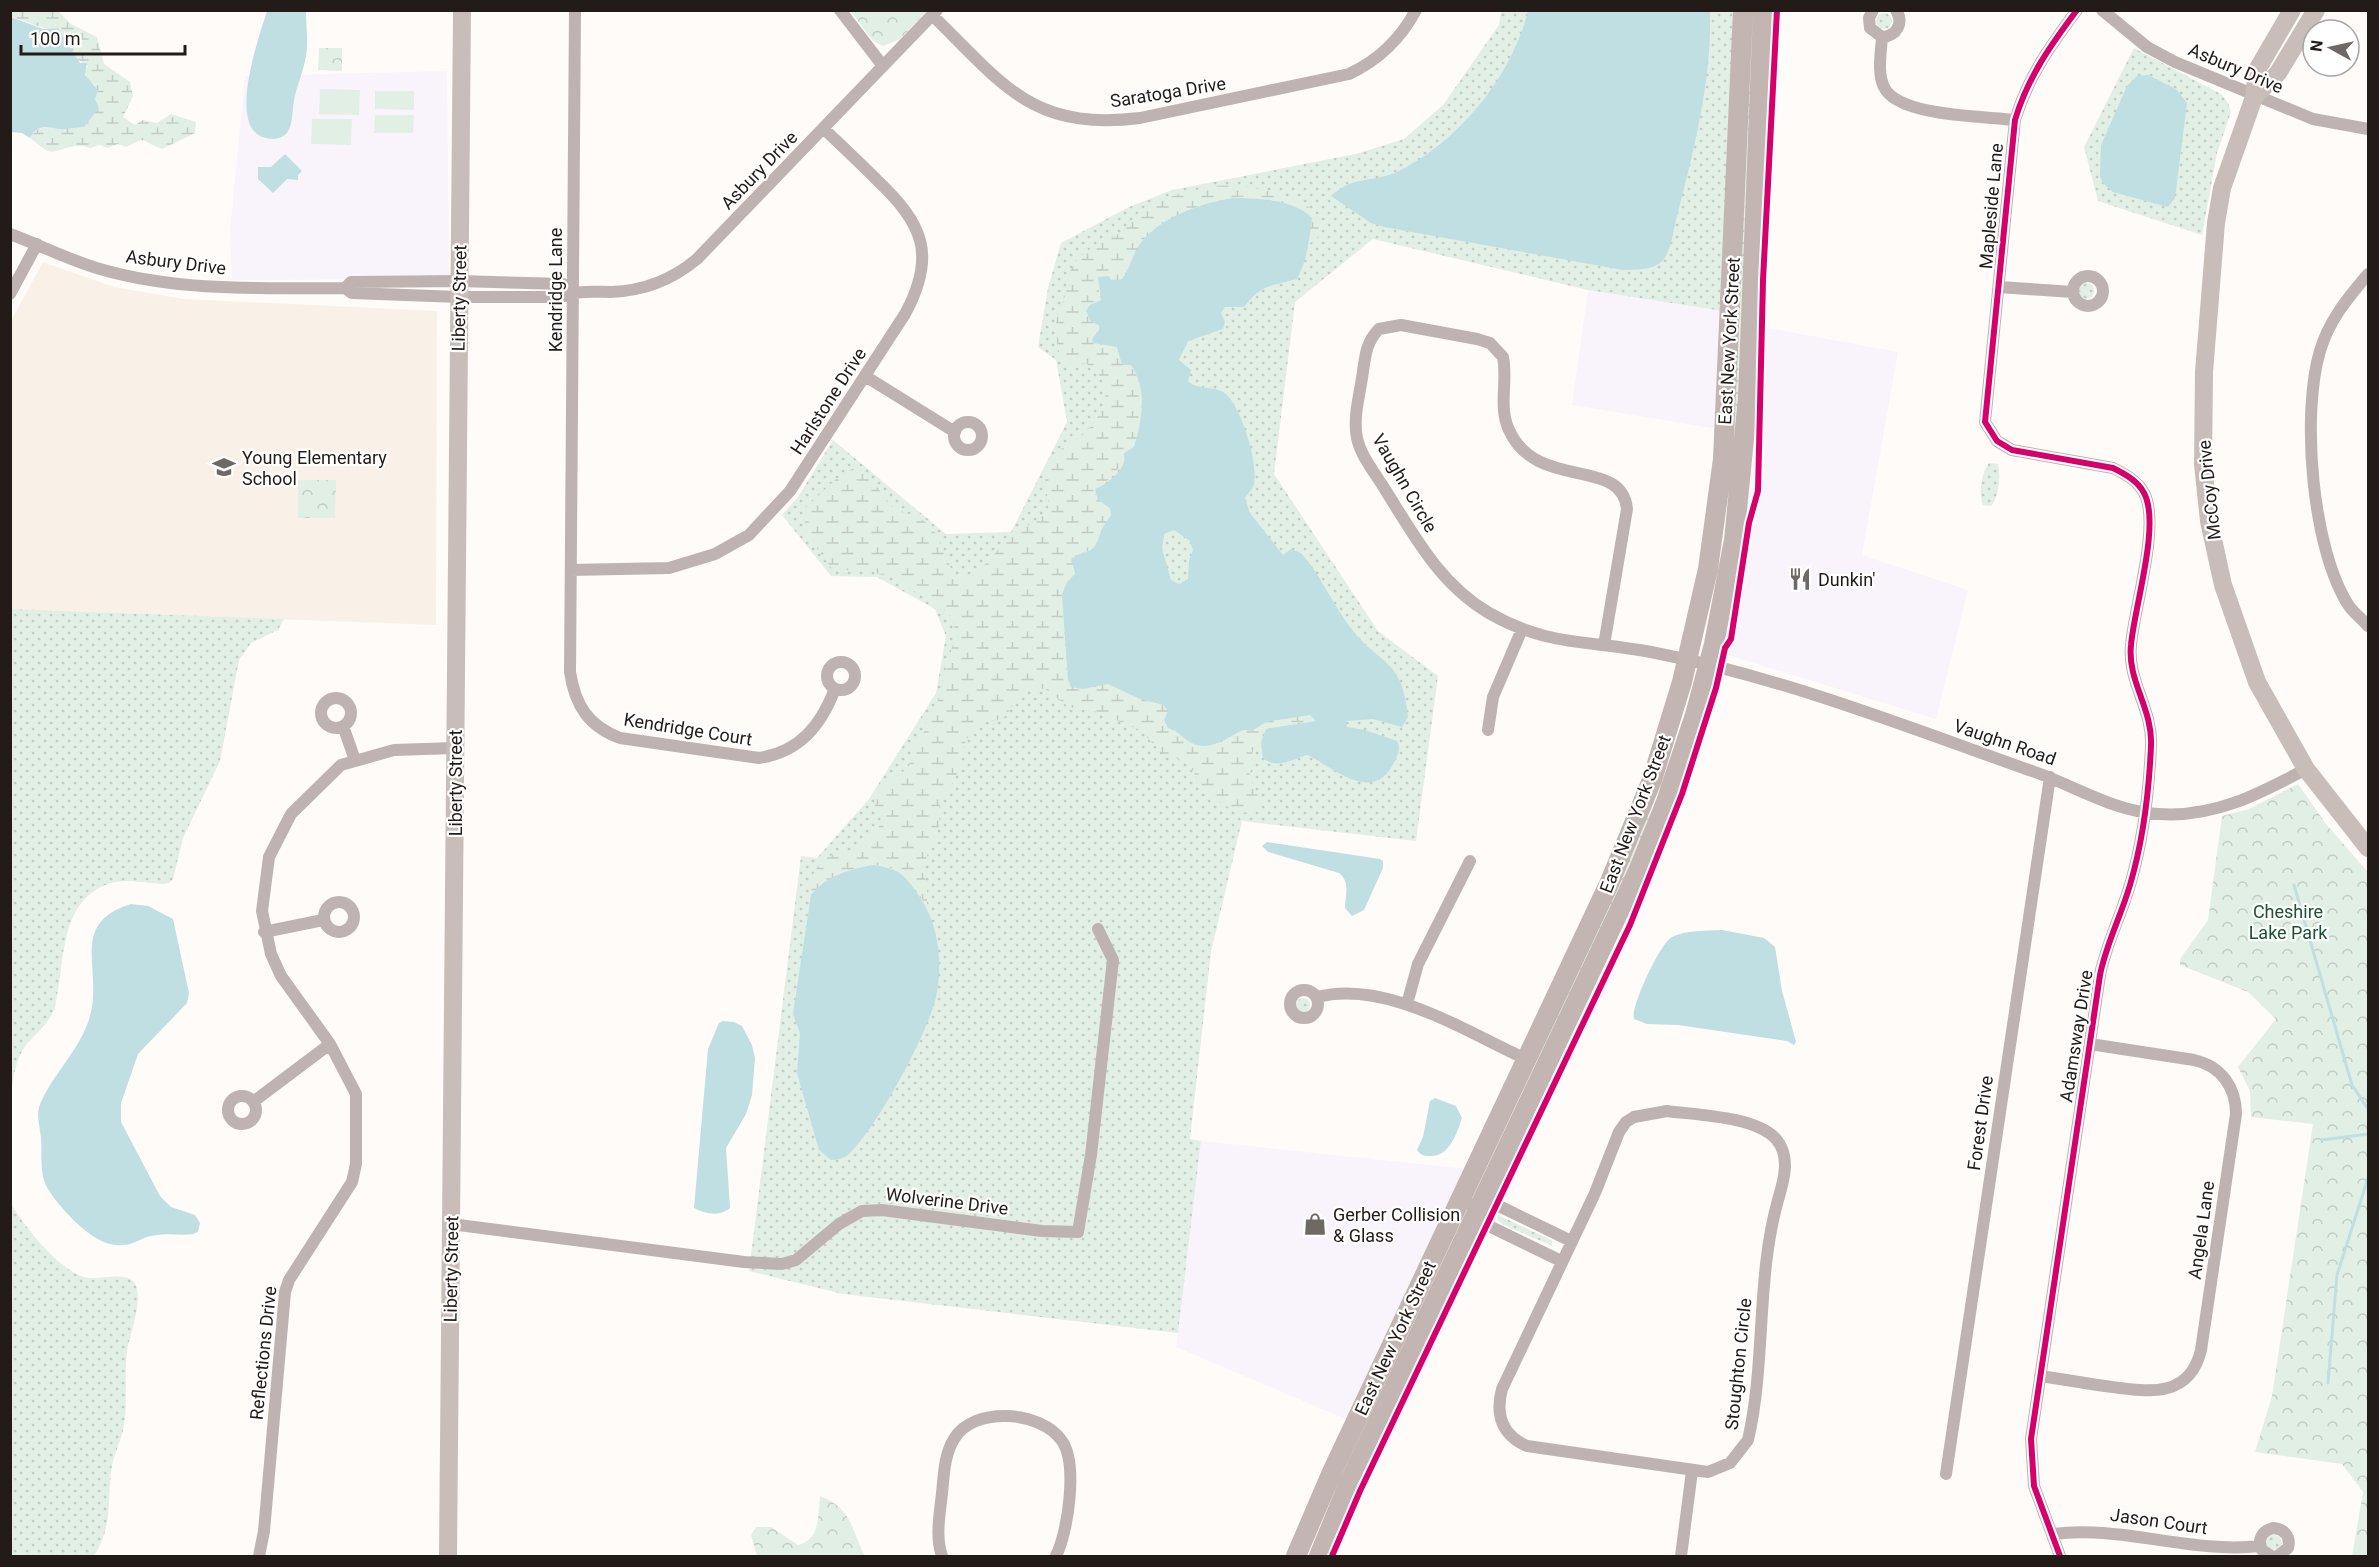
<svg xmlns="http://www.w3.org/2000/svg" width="2379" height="1567" font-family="Roboto,sans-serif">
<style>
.commercial{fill:#f9f4fc}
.education{fill:#f9f0e8}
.grass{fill:url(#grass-dots)}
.forest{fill:url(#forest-crowns)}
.wetland{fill:url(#wetland-marsh)}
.pitch{fill:#e2efe5}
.water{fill:#bfdfe3;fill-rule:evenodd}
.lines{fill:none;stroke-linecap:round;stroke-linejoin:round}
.stream{stroke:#bfdfe3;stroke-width:3}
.street{stroke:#bfb3b1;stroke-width:12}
.secondary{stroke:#c8bdb9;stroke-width:18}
.primary{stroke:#c2b5b2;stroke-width:20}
.cycleway-casing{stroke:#fff;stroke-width:10}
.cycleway{stroke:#d6006c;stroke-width:6}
.labels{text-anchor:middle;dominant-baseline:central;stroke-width:4.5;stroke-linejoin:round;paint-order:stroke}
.street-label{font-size:18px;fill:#221b17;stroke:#fff}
.poi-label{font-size:18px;fill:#221b17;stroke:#fff;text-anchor:start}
.park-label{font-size:18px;fill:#1b5333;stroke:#fff}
</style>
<defs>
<pattern id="grass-dots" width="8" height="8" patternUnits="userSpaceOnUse" patternTransform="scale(1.5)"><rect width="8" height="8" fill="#e2efe5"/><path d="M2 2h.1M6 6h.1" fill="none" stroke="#c2ccc4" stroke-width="1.8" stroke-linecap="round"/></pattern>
<pattern id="forest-crowns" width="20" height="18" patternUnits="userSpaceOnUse" patternTransform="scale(1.5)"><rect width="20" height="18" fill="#e2efe5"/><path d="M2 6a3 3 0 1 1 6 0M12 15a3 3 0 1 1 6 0" fill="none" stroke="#c2ccc4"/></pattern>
<pattern id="wetland-marsh" width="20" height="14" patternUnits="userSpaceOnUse" patternTransform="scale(1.5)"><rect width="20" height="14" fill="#e2efe5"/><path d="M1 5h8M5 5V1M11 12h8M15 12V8" fill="none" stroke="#c2ccc4"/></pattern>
</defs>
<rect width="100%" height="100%" fill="#fefbf9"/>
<path class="commercial" d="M447,71L449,279L232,280L230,231L245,76Z
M1588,290L1723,311L1717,429L1572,405Z
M1757,326L1898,352L1862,555L1968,590L1936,719L1714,651Z
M1201,1141L1467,1169L1348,1420L1176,1347Z"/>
<path class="education" d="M43,262L114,287L184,299L437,311L436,625L11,609V321Z"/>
<path class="grass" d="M1501,11H1735L1723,311L1588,290L1373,239L1295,302L1274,474L1378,631L1438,676L1416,841L1242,821L1211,952L1190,1139L1201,1141L1178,1333L843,1294L749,1271L801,856L817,858L869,799L936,693L946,636L935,609L877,577L831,576L782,515L798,497L833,440L946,534L1011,532L1067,422L1056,360L1038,347L1048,288L1061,243L1129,207L1172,190L1356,154L1404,139L1443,105L1499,25Z
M1752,11L1754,64L1741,397L1726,534Z
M1876 21a8 8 0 1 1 16 0a8 8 0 1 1-16 0Z
M2134,48L2221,94L2228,103L2231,112L2217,153L2202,235L2098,201L2084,147Z
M2078 291a8 8 0 1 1 16 0a8 8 0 1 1-16 0Z
M1989,463L1998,464C2001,474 1999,498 1991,506L1983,505C1978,496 1982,470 1989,463Z
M11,609L284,619L278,630L251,643L239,660L220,761L183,838L173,879L169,883L162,884C147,883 129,879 115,882C57,896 66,963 55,1007C49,1024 37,1032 26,1045C15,1060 13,1078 11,1096Z
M1657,792L1631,871L1526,1088L1560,1005Z
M1296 1005a7 7 0 1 1 14 0a7 7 0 1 1-14 0Z
M11,1204C25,1227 58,1269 84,1277C98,1281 122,1271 133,1281C146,1294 129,1336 127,1352C124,1376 128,1400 124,1425C122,1441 112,1456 111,1473C107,1505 113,1525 94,1556H11Z
M1498,1215L1547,1238L1552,1241V1246L1502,1224L1497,1219Z
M2266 1543a8 8 0 1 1 16 0a8 8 0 1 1-16 0Z"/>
<path class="forest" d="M851,11H927L900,39L883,46L873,41Z
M319,48H342V71L318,70Z
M298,480H336L335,518H298Z
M2298,784L2326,824L2368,872V1556H2352L2363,1492L2342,1464L2255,1452L2272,1396L2313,1124L2251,1117L2250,1091L2238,1067L2276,1019L2248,992L2180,965V959L2208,920L2222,816L2249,809Z
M820,1496C853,1509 851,1530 865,1556H757L751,1535L756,1527H771L798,1545C820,1540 818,1516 820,1496Z"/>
<path class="wetland" d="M10,11H58L71,24L97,37L104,64L130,82L133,96L123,117L135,125L143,120L157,123L171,114L196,122L195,133L162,149C138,140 149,136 126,147L118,144L107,148L100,145L90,148C73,140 56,156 46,150C40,147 35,141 30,138C39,122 51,130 65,127C79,125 89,118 99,108L95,99V85L86,79L85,70L88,66L75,58L58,28C40,31 27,20 11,17Z
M1239,185C1266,190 1306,196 1322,221L1318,237L1309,244L1307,239L1311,224C1303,216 1296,208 1286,204C1240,183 1172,209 1140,244C1131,254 1130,269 1121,280H1111L1109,276L1097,283L1101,300L1090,306L1099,330L1092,339L1098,344L1117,347L1120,361L1127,365L1131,364C1144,384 1147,428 1133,447C1131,451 1126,454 1123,458L1124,462L1095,494L1110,508L1111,515C1108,520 1103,526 1101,531C1095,548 1094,551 1076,555L1072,560L1075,574L1062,595L1068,680L1071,687L1084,689L1108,684L1140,699L1164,705L1168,711V728L1181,733L1189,742H1225L1243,730L1252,731C1265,718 1291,715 1310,714L1316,721L1272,726L1263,733L1261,742L1255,744C1250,755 1254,765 1249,776L1260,801L1250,811L1238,814L1202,789L1191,767L1181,760L1164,755L1140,730L1097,712L1069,707L1045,689H1029L1021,694L1003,719L983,723L972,732L966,740L955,780L940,797L939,826L922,868L927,884V907C919,895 910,876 897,869C871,857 828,875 811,895C806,882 817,863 830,856C836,852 845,855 853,851C862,847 882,828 882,818C880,813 875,811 875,806C871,786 899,778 909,766L912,748L924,732L928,715L942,694L946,667L955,638L953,620L948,612L893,578L873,572L832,569L804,530L806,507L835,480L855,467L866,472L892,507L923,520L934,530L954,575L968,577L975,574C991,560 1004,540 1021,529C1030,523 1043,520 1047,510C1053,498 1034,474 1056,453C1061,448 1070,445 1075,441C1102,421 1122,385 1085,363L1070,368L1064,365L1057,346L1056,320L1065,296L1067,276L1078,258L1101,241L1119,234L1142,209L1161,199L1212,186Z"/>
<path class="pitch" d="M320,89L360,90L359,115L319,114Z
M375,91H414V110L375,109Z
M375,115H414L413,133H374Z
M312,119H352L351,145L311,144Z"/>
<path class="water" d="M267,11H306C306,27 309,45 305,61C302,75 296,88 294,101C292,111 293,125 287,133C281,139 274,140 266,138C225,130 260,34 267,11Z
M1528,11H1710C1712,78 1694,151 1677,216C1673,230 1672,249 1663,260C1653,271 1637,269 1623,270L1384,227L1371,223L1331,196C1353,175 1374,183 1399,171C1459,141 1512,76 1528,11Z
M11,17L43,29L58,28L80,63H87L85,75L98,90L95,99L99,108L84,127C76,127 67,130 60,129C47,127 37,124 30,138L22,133L11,132Z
M2148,75L2176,89L2187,103L2175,198L2168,207L2113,192L2103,183L2100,176L2101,145L2127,86L2137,76Z
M285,154L302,171L298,175V180L287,179L273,193L258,179V167H271Z
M1232,198C1255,198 1295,199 1312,218C1309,240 1308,258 1297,279C1273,286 1262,283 1244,307H1225L1221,313L1225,322L1223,329L1188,341L1179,360L1191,370L1188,381C1197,390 1212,386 1223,392C1240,401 1261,469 1253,487C1251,492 1247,493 1245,498L1250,513L1283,555L1291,549L1301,553C1321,575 1332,604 1350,627C1380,667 1402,656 1408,717L1402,727L1373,719L1346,721L1347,727L1365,730L1397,741C1402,751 1396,759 1391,768C1368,803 1331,765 1307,755C1292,759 1278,770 1263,758L1261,742L1266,729L1316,721L1310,715L1266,722L1252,731L1243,730C1226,738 1208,754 1188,741C1181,736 1177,730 1168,728L1164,720L1168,711L1164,705L1140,699L1108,684L1083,689L1071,687L1068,680L1062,595L1067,582L1075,574L1072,560L1076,555C1094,551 1096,548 1101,531C1103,526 1108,520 1111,515L1110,508L1098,500L1095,489C1105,486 1121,473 1124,462C1125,459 1124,456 1124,453L1134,447C1142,420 1148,390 1131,365H1122L1117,347L1093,343L1092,339L1099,330V325L1091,322L1086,311L1090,305L1101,300L1098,277L1109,276L1111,280H1121C1130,270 1131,258 1138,247C1157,218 1199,204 1232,198ZM1174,530L1190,541L1193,550L1189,561L1188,579L1179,584L1171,580L1162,549L1164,534Z
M1267,842L1380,859L1383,861V868L1364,910L1352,916L1345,908C1345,894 1351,883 1339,873L1268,852L1262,846Z
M873,865C900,869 904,874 919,896C939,924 943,963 936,997C928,1033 878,1125 851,1152C846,1158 838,1160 831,1160L819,1150L797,1073L800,1033L793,1014L811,895C826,876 850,869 873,865Z
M131,904L148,906L173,919L189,993L187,1003L138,1054L121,1103V1122L160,1196L171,1207L195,1215L200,1223L198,1232L193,1234C181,1236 169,1233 157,1235C137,1237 134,1249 110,1244C89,1240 53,1202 45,1183C40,1170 42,1152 41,1138C40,1126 35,1114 41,1102C56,1069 86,1044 92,1007C99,963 72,922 131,904Z
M1722,930L1764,938L1775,947L1782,991L1796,1042L1794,1045L1787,1041L1678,1025L1647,1024L1634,1019C1630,1008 1660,943 1672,937C1686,930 1706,931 1722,930Z
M723,1021L734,1022L742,1026L752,1045L755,1058L752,1095L746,1114L726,1148L730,1208C720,1217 705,1214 694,1208L708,1049L719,1023Z
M1435,1098L1456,1106L1462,1118C1457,1133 1449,1158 1429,1156C1423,1156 1420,1154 1417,1150L1423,1137L1430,1101Z"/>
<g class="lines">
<path class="stream" d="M2294,885L2352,1085L2368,1109
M2322,1140L2368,1134
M2328,1383L2337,1275L2368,1178"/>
<path class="street" d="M575,10L570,672C575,705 588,726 620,738L759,758C800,752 821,725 835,689
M840,10L883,66
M1873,10L1869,18L1870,28L1882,37C1897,36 1904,23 1896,10
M2102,10L2147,47L2175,62L2313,119L2368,129
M932,15C1003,84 1031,131 1140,118L1349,74C1379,60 1400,40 1416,10
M1882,37C1881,53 1877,72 1884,87C1898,117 1985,116 2015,120
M10,234C40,245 69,260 100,269C179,292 263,288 345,288L352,293L459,297H561C577,290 593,292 611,292C643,291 673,279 697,259L937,10
M2368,274C2348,298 2329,320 2320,351C2301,414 2312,550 2349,606C2354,613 2362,619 2368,626
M2073 291a15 15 0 1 1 30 0a15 15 0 1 1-30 0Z
M1999,287L2073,292
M345,288L351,282L459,281L563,284L573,292
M10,294L37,244
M865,376L955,432
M954 436a14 14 0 1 1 28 0a14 14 0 1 1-28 0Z
M571,570L669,568L715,554L749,535L790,491L905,314C937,255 923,224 877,180C860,163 842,146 824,129
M1604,645L1627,509C1622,456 1537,492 1509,430C1498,406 1508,382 1503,357L1490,343L1477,339L1401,325L1379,329C1365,343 1365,359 1362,378C1359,397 1353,419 1357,438C1361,457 1376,474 1386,491C1415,537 1440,584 1489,613C1548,647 1589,640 1651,652C1781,677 1905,726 2029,770C2072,784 2114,812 2159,814C2214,818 2259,794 2306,769
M827 676a14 14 0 1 1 28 0a14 14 0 1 1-28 0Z
M321 713a15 15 0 1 1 30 0a15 15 0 1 1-30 0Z
M343,726L355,760
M1488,730L1493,697L1522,629
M324 917a15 15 0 1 1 30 0a15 15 0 1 1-30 0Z
M264,932L323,920
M1290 1004a14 14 0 1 1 28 0a14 14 0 1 1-28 0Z
M1317,997C1386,979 1466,1032 1526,1059
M1407,1004L1418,964L1470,861
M228 1110a14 14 0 1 1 28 0a14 14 0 1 1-28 0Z
M253,1102L330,1044
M1667,1111C1696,1115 1755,1116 1776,1139C1791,1156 1784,1180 1778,1200C1756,1278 1766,1362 1748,1440L1730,1463L1708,1472L1527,1446C1502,1435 1495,1415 1502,1389L1595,1193L1619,1132L1626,1122L1634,1117Z
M1460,1200L1479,1208L1501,1207L1571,1241
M1479,1208L1487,1225L1561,1261
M451,1224L744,1262L782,1264L796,1260L839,1224L862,1211L882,1210L1042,1231L1078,1232L1091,1155L1113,960L1098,929
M2040,1376C2062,1379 2084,1383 2105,1386C2144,1391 2189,1401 2201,1350L2236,1114C2236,1087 2221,1066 2194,1060L2090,1044
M1946,1474L2050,777
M2053,1534C2123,1525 2191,1554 2260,1546
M259,1556L264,1531L285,1292L289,1280L352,1182L356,1164V1094L330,1044L281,976L271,954L262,911L269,857L291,814L341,765L394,750L455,748
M942,1556C935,1536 940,1513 942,1493C944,1475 944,1455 954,1439C973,1406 1041,1410 1062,1441C1078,1464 1068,1532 1056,1556
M1681,1556L1692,1471
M2060,1556L2034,1486L2031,1439L2100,975C2106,944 2121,916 2130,885C2143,841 2149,791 2151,746C2153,709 2127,681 2131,645C2134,608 2161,524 2144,493C2138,481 2125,474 2113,468L2012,450L1997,441L1985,422L2015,120C2028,77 2050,46 2077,10
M2271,1556L2262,1550C2257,1539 2262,1531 2273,1528C2285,1529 2291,1537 2288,1548L2278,1556"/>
<path class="secondary" d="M2292,10L2257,70L2254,97L2222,188L2216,223L2204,372L2203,464L2209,521L2223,585L2257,682L2306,769L2368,848
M2254,97L2278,73L2316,10
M448,1556L462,10"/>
<path class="primary" d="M1296,1556L1332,1472L1609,884L1652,780L1682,682L1708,569L1723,459L1743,10
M1319,1556L1349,1483L1639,869L1666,802L1695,715L1714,644L1734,540L1748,398L1763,10"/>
<g class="cycleway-casing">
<path id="cycleway" d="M1332,1556L1360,1491L1630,925L1682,794L1716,688L1725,648L1731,639L1749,523L1758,491L1763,280L1777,10
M2060,1556L2034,1486L2031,1439L2100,975C2106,944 2121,916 2130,885C2143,841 2149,791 2151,746C2153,709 2127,681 2131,645C2134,608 2161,524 2144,493C2138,481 2125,474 2113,468L2012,450L1997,441L1985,422L2015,120C2028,77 2050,46 2077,10"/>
</g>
<use href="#cycleway" class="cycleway"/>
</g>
<defs>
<g id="school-bare" transform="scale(1.8)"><path d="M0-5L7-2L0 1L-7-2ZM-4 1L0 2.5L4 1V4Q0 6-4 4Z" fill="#6f6966" stroke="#fff" stroke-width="2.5" paint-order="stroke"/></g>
<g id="restaurant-bare" transform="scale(1.8)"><path d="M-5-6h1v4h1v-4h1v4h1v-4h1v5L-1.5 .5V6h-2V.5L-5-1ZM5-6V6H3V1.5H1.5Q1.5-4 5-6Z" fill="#6f6966" stroke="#fff" stroke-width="2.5" paint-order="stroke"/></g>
<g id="shop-bare" transform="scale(1.8)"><path d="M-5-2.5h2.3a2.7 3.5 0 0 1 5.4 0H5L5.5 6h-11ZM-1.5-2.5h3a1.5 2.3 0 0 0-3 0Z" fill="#6f6966" stroke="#fff" stroke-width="2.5" paint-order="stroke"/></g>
</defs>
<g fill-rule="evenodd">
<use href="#school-bare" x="224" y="467"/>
<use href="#restaurant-bare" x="1800" y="579"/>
<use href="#shop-bare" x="1315" y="1224"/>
</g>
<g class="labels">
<g class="street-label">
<text transform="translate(2236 68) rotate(23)">Asbury Drive</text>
<text transform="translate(1168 92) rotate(-9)">Saratoga Drive</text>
<text transform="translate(759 170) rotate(-46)">Asbury Drive</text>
<text transform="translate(1991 206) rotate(-85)">Mapleside Lane</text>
<text transform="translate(176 262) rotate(7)">Asbury Drive</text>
<text transform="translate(555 290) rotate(-90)">Kendridge Lane</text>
<text transform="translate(459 298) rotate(-89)">Liberty Street</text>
<text transform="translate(1729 341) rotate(-87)">East New York Street</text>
<text transform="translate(828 401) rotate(-57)">Harlstone Drive</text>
<text transform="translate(1405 483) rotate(60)">Vaughn Circle</text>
<text transform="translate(2209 490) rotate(-96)">McCoy Drive</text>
<text transform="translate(688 729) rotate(9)">Kendridge Court</text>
<text transform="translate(2005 742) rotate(19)">Vaughn Road</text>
<text transform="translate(455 783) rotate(-90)">Liberty Street</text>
<text transform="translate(1635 814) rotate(-69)">East New York Street</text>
<text transform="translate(2076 1036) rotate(-81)">Adamsway Drive</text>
<text transform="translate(1980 1123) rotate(-82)">Forest Drive</text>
<text transform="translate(947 1201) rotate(7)">Wolverine Drive</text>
<text transform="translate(2201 1230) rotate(-82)">Angela Lane</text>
<text transform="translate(451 1269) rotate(-89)">Liberty Street</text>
<text transform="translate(1395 1338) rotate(-65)">East New York Street</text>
<text transform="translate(263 1353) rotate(-84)">Reflections Drive</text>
<text transform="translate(1738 1364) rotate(-84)">Stoughton Circle</text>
<text transform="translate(2159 1521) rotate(8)">Jason Court</text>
</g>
<g class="poi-label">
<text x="242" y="457">Young Elementary<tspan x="242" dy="21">School</tspan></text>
<text x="1818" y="579">Dunkin'</text>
<text x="1333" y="1214">Gerber Collision<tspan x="1333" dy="21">&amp; Glass</tspan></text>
</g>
<g class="park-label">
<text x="2288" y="911">Cheshire<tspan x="2288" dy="21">Lake Park</tspan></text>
</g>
</g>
<rect width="2379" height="1567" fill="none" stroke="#221b17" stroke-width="24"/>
<g transform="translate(2331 48) rotate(278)"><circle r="28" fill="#ffffff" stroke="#a7a4a2" stroke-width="1.5"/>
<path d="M0-4.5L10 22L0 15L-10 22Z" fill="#6f6966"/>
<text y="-9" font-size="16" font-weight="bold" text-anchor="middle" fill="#221b17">N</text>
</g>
<path d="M21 45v9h164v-9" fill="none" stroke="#221b17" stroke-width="3"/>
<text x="30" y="45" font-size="18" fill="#221b17" stroke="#ffffff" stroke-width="4.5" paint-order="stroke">100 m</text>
</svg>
